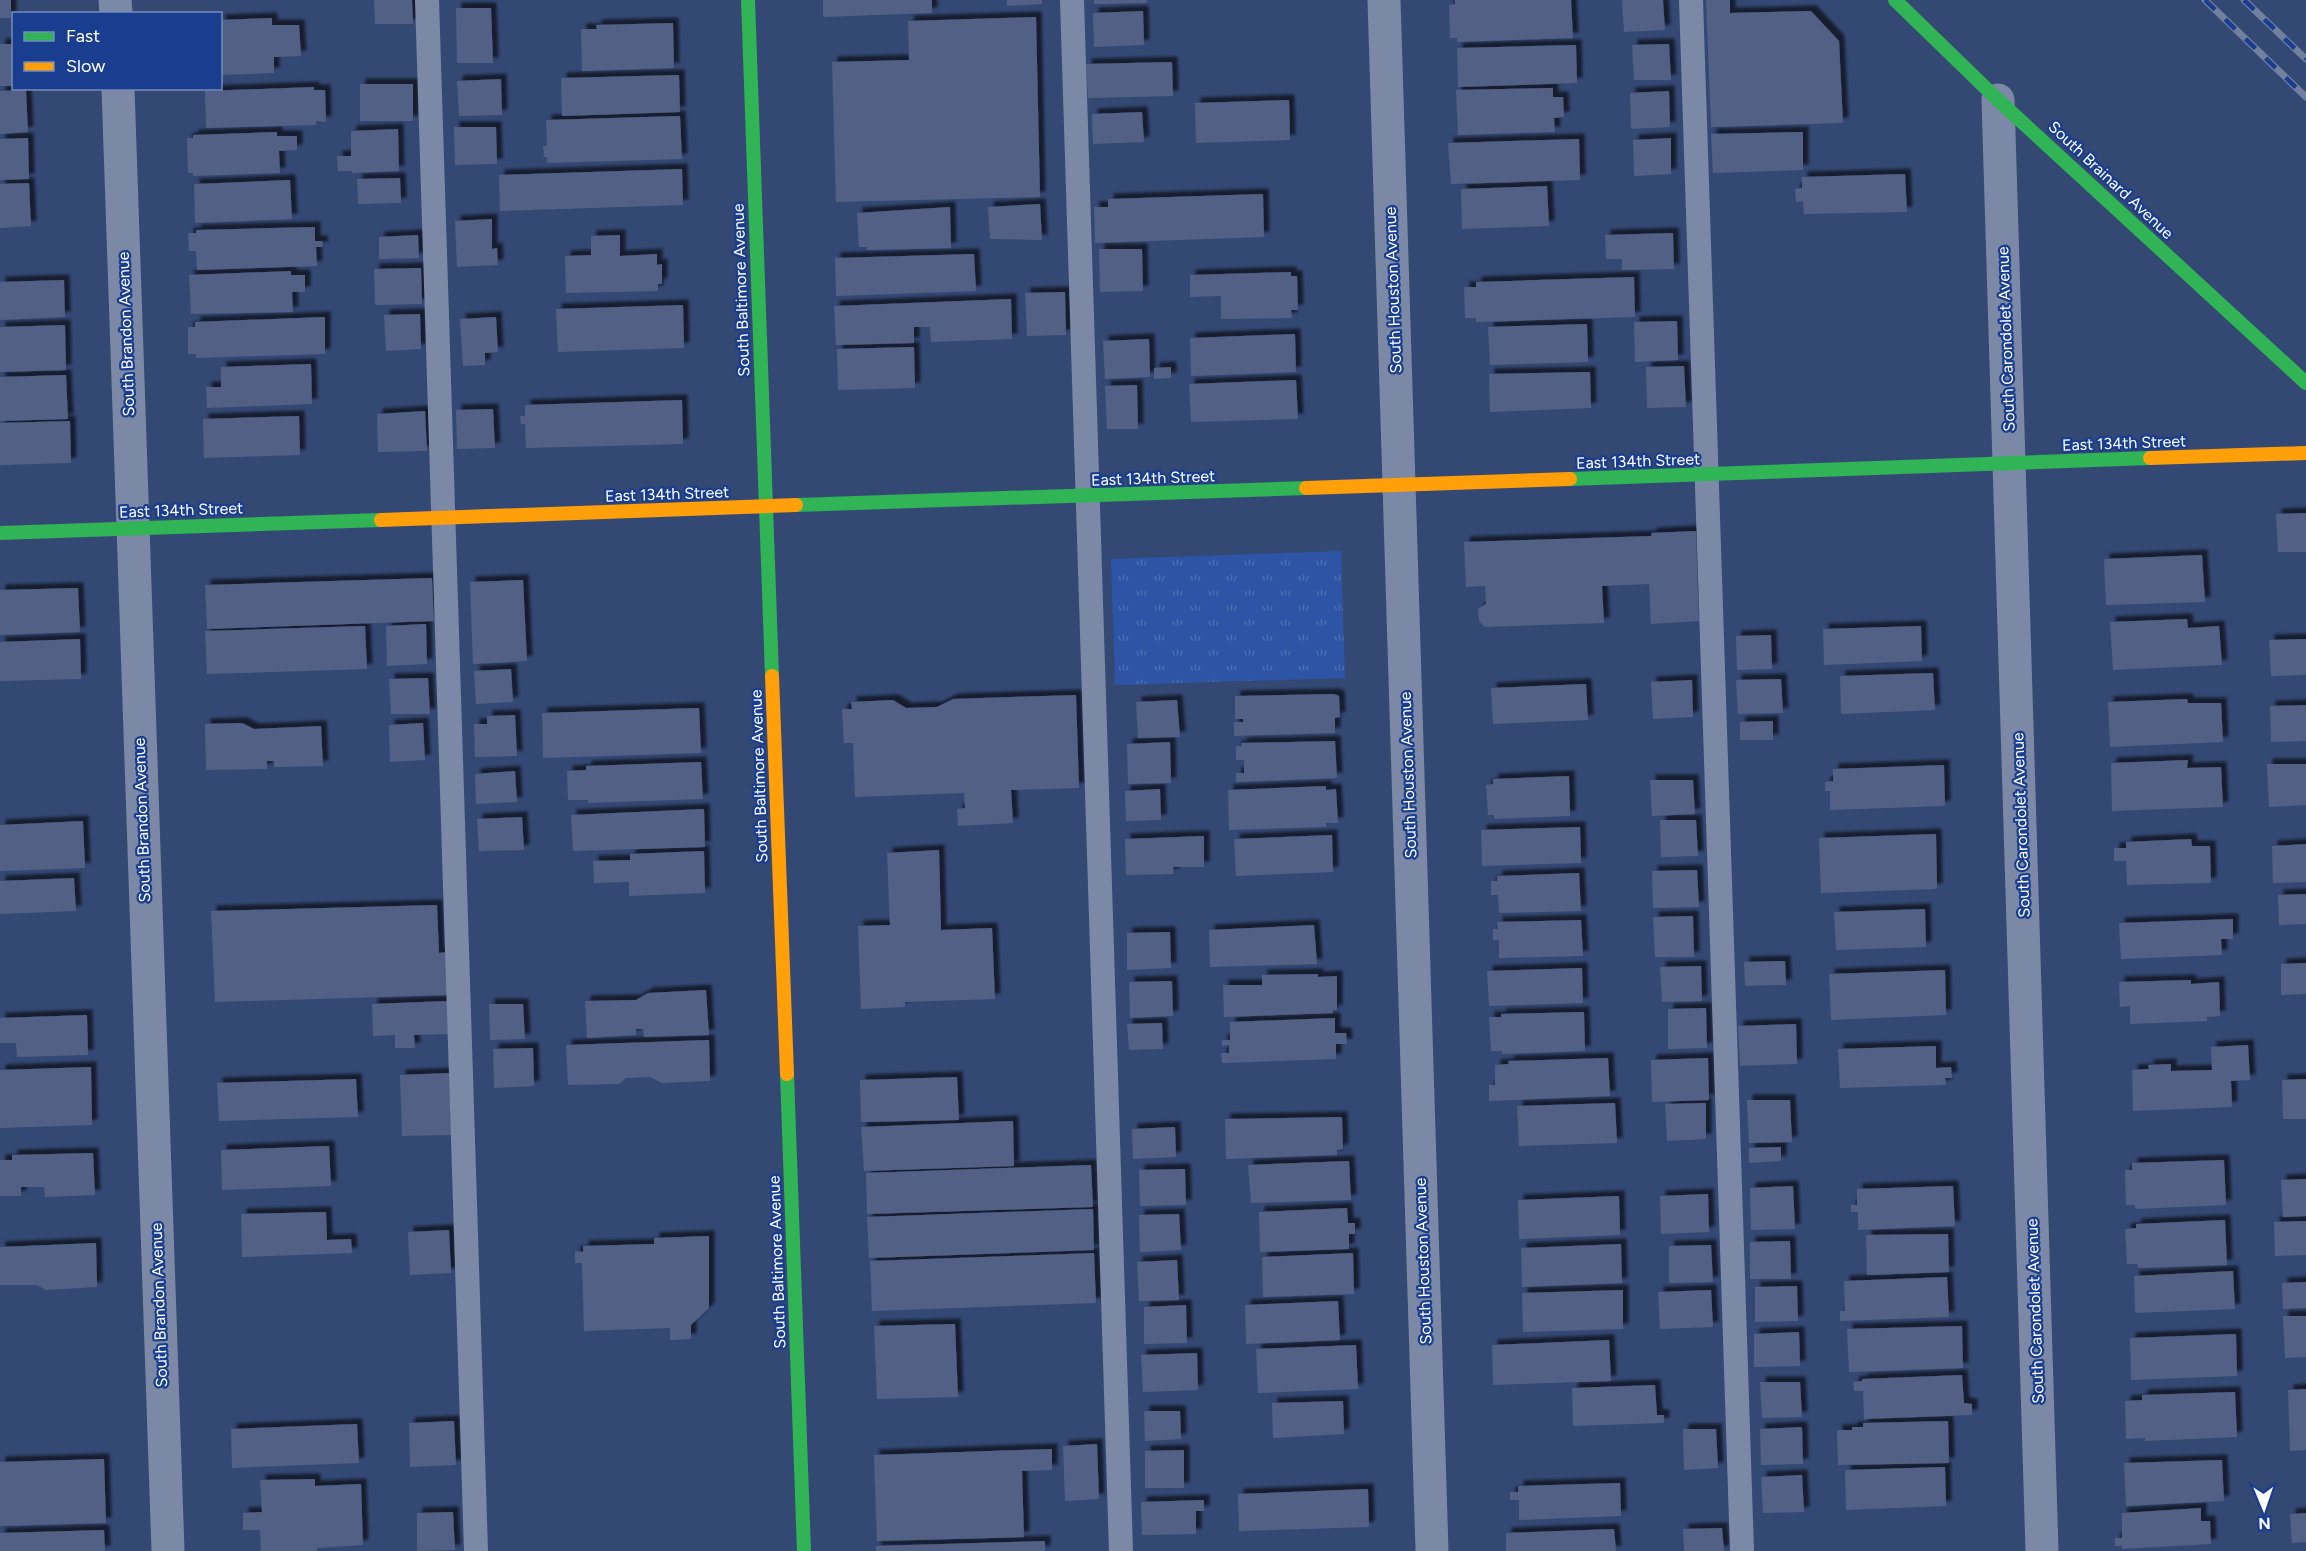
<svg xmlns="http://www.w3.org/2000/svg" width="2306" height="1551" font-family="Figtree,sans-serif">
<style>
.grass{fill:url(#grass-tufts)}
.building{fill:#516184;filter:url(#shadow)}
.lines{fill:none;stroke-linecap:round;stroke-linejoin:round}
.lane{stroke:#7b89a7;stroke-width:24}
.street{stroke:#7b89a7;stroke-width:33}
.fast{stroke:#30b455;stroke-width:14}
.slow{stroke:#ff9f0a;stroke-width:14}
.rail-casing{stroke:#71809f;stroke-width:7}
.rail{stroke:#193d8f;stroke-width:4.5;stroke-dasharray:14;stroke-linecap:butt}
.labels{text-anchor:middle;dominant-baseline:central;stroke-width:4.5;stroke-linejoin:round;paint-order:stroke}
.street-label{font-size:16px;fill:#fff;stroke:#193d8f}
</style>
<defs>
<pattern id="grass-tufts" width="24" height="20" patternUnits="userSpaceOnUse" patternTransform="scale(1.5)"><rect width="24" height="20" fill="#2d54a5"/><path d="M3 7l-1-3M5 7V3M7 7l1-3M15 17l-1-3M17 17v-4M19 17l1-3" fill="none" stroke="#4c6eb2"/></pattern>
<filter id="shadow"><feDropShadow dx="5.5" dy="-5.5" stdDeviation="1.5" flood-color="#0009"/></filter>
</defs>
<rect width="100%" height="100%" fill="#344874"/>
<path class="grass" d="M1341,551L1345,678L1115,685L1111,559Z"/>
<path class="building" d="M0,0H11V18H0Z
M374,0H412L413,24H375Z
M823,0H932V13L823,17Z
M1007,0H1042V4L1007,6Z
M1094,0H1147V3L1094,4Z
M1455,0H1571L1573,38L1457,42V38H1450L1449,5L1455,4Z
M1622,0H1663L1665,30L1624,32Z
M1706,0H1730V13L1811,11L1839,41L1843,123L1711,127Z
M456,8H491L493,63H457Z
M1143,11L1144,45L1094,47L1093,13Z
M1036,17L1040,197L836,202L832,62L909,60L908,21Z
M272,18V25H299L301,56L274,57V73L220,75V20Z
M673,23L674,68L582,71L581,29H597L596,25Z
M0,44H14V86H0Z
M1669,44L1671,80H1634L1632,45Z
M1576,45L1577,83L1458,87L1457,48Z
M1172,62L1173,96L1088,98L1086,64Z
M679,75L680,112L562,116L561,78Z
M501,79L502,115L459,116L457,81Z
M360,84H413V121H360Z
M314,87V90H325L326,122L316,121V125L206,128L205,91Z
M1553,88V97H1563L1564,117L1554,118L1555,132L1458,135L1456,90Z
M26,90L28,132L0,134V91Z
M1669,91L1670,127L1631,129L1630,93Z
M1289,100L1290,140L1196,143L1195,103Z
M1142,112L1144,142L1093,144L1092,114Z
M680,116L682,159L547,163V157H544L543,146H547L546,120Z
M454,127H496L497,164L455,165Z
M398,129L399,171L352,173V171H338L337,156H351V131Z
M277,132V136H297V150L279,151L280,173L193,176V173H188L187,138H193V135Z
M1803,132V170L1713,173L1711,134Z
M28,138L29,179L0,180V139Z
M1671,138V174L1634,176L1633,140Z
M1579,139L1580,180L1451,184L1448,143Z
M682,169L683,205L500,211L499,175Z
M1905,174L1907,212L1804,214L1803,201L1796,202L1795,189L1802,188V177Z
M400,178L401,203L358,204L357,179Z
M290,180L292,219L195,223L194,184Z
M29,183L31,226L0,228V184Z
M1547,186L1549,226L1462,229L1461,189Z
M1263,194L1264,237L1095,243L1094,207H1108V199Z
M1040,204L1042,240L990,239L988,207Z
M950,207L951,248L867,250V247H859L857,213Z
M492,219V249L497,248L498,265L457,267L455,221Z
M315,227V241H322L323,247H316L317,266L197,270L196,251H189L188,233H196V230Z
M1673,233L1674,269L1622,270V259H1606L1605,235Z
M418,235L419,258L379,259V237Z
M620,235V256L657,254V265L662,264V284H658V291L566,293L565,256L591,255V236Z
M1099,249H1142L1143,291L1100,292Z
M974,254L976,291L836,296L835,258Z
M421,268L422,304L375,305L374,269Z
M291,271V275H305V292H292L293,312L191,314L189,275Z
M1291,272V276H1297L1298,310H1291L1292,318L1221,319V296L1190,297V275Z
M1634,277L1635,317L1476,322V318H1465L1464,287H1476V282Z
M64,280L65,317L0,320V282Z
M1065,292L1066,335L1027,336L1025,293Z
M1011,299L1012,339L931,342L930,327H914V343L836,345L834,306Z
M683,305L684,348L558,352L556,309Z
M420,314L421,349L386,351L384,315Z
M325,317V354L196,358V354H188V327H195V322Z
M496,317L498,352L485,353V365L463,366L460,319Z
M1677,321L1678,360L1635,362L1634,322Z
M1587,324L1588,362L1490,365L1488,327Z
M65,325L66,370L0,372V327Z
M1295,334L1296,372L1191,376L1190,338Z
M1149,339L1150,377L1105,379L1103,341Z
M914,347L915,388L838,390L837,349Z
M311,364L312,404L207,408L206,387H221V367Z
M1684,366L1686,407L1647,408L1646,367Z
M1171,367V378L1154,379V368Z
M1590,372L1591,408L1490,412L1489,374Z
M66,375L68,419L0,421V377Z
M1296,380L1298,419L1191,422L1189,384Z
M1137,385L1138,429H1107L1105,386Z
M682,400L683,444L526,448L525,424H521L520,416H525V405Z
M493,409L495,448L457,449L456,410Z
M425,411L427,451L378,452L377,414Z
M299,416L300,455L204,458L203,419Z
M70,421L71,463L0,465V423Z
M2306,513V552H2278L2276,514Z
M1696,531L1699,621L1651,624L1649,584L1602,586L1604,623L1485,627L1479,621L1478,609L1486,604L1485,586L1466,587L1464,542L1652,536L1651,533Z
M2202,555L2205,602L2106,605L2104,559Z
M432,578L434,621L207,629L205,585Z
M523,580L527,661L473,664L470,582Z
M78,588L80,632L0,635V590Z
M2187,619L2188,628L2219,626L2222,665L2113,670L2110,622Z
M426,624L427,664L387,666L386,626Z
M365,626L367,669L207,674L205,631Z
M1921,626L1922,661L1824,665L1823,629Z
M1771,635L1772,669L1737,670L1736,636Z
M80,639L81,679L0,681V642Z
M2306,639V675L2271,676L2269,640Z
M511,669L513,702L476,704L474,671Z
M1933,673L1935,710L1841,714L1840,676Z
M428,678L430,714H391L389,679Z
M1781,679L1783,713L1738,714L1736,680Z
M1692,680L1693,717L1653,719L1651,682Z
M1586,684L1588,720L1493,724L1491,688Z
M1334,694L1339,696L1340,717L1335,718V733L1234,736V722H1243V719H1235V696Z
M1076,695L1079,788L1011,790L1013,823L958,826L957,809L965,808L964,793L855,797L853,743H844L842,709H852L851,702L893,700L906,708L937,707L953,699Z
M2187,699L2188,703H2221L2223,742L2110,747L2108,702Z
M1177,700L1180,737L1138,738L1136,702Z
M2306,705V741L2271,742L2270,706Z
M699,708L701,753L543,758L542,713Z
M515,715L517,756L475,757L474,724H487V716Z
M1773,721V740H1740V722Z
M242,723L254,729L321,726L323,766L274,767V761H267V769L206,770L205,724Z
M423,723L425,760L390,762L389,725Z
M1335,741L1337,778L1236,782V773H1244V760H1236V746H1242L1241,743Z
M1170,742L1171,783L1128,784L1127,744Z
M2188,760L2187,768L2221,767L2223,807L2112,811L2111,763Z
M701,762L703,799L588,803V800H568L567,771L586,770V766Z
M2267,764H2306V805L2269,807Z
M1944,765L1945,806L1830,810V791H1825V782L1833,781V769Z
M515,771L517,802L476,804L475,774Z
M1569,776L1570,816L1494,819V815H1488L1486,785L1493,784V779Z
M1650,780H1693L1695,814L1652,816Z
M1326,786V790L1336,789L1338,823H1326V827L1229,830L1228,790Z
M1160,789L1161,820L1126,821L1125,791Z
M704,809L705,847L573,851L571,815Z
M522,817L524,850L479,851L477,819Z
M1660,820H1696L1698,856L1661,857Z
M83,821L85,868L0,871V825Z
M1580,827L1581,863L1482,866L1481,830Z
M1936,834L1937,889L1821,893L1819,838Z
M1332,835L1333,872L1236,876L1234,839Z
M1204,836V867H1173L1174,874L1126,875L1125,839Z
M2191,839L2192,846H2210L2211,883L2127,885L2126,861H2114V848H2126V842Z
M2306,844V882L2273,883L2272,846Z
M939,850L941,930L992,928L995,999L905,1002V1007L861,1009L858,926L890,925L887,853Z
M704,851L705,893L629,896V882L594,883L593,861L630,860V854Z
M1697,870L1699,907L1653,908L1652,871Z
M1579,873L1581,911L1499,913L1498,895H1491V881H1497V876Z
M74,878L76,911L0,914V881Z
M2306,894V924L2279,925L2278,895Z
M437,905L439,953L446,952L447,995L215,1002L211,911Z
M1925,909L1926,947L1836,950L1834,912Z
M1693,916L1694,957H1655L1653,917Z
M2233,919V939H2221L2222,955L2121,959L2119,923Z
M1581,920L1583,956L1499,958V940H1493V929H1498L1497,922Z
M1314,925L1317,964L1210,967L1209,930Z
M1170,932L1171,968L1127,970V933Z
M1785,961L1786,985L1745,986L1744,962Z
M2306,963V994L2281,995V964Z
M1701,966L1702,1001L1662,1002L1660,967Z
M1582,968L1583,1003L1489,1006L1487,971Z
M1945,970L1946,1015L1831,1020L1829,974Z
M1318,974V977L1337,976V1010H1333V1013L1224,1017L1223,985H1262V975Z
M2191,980V984L2219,982L2220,1016L2207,1017V1021L2130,1024V1006L2120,1007L2119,982Z
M1172,981L1173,1016L1130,1018L1129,982Z
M706,990L709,1035L644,1037L643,1029H636V1035L587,1038L585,1001L636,1000L648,993Z
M448,1001L449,1034L414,1035L415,1048H395V1035L373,1036L372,1004Z
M489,1004H523L525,1039L490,1040Z
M1706,1008L1707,1048L1668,1049V1009Z
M1584,1012L1585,1051L1502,1054V1051H1491L1489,1017H1501V1014Z
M87,1015L88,1055L17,1057L16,1043H0V1018Z
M1335,1018V1033H1346L1347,1044H1336V1059L1222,1063L1221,1053H1229V1045L1222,1046V1040H1230V1022Z
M1162,1023L1163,1049L1129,1050L1127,1024Z
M1796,1024L1797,1064L1740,1066L1738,1026Z
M709,1040L710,1081L662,1083L650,1077L626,1078L619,1084L568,1085L566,1045Z
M2248,1045L2250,1080L2231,1081L2232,1107L2133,1111L2132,1070L2149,1069L2148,1065L2171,1064V1071L2212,1070L2211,1047Z
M1936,1046V1068L1951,1067L1952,1078H1945L1946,1085L1840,1088L1838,1049Z
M533,1048L534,1086L494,1088L493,1049Z
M1608,1058L1610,1096L1489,1101V1085H1495V1065L1509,1064L1508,1061Z
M1708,1058L1709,1100L1652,1102L1651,1060Z
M91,1067L92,1125L0,1128V1070Z
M449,1073L451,1135L402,1136L400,1075Z
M957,1077L959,1120L861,1122L860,1080Z
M356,1079L358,1117L219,1121L217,1083Z
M2306,1079V1119H2283L2282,1080Z
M1747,1100H1790L1792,1142L1749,1143Z
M1615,1103L1617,1143L1519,1146L1517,1106Z
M1706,1103V1139L1667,1141L1665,1104Z
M1342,1117L1343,1149L1337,1150V1155L1226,1159L1225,1119Z
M1013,1121L1014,1166L864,1171L861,1127Z
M1175,1127L1176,1157L1133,1159L1132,1129Z
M329,1146L331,1186L222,1190L221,1150Z
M1781,1147V1161L1749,1163V1148Z
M93,1153L95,1195L45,1197L44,1187H21V1196H0V1160H12V1155Z
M2224,1160L2226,1205L2135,1209V1205H2126L2125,1170H2132V1163Z
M1349,1161L1351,1200L1251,1203L1248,1165Z
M1091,1165L1093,1207L867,1214L866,1173Z
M1185,1169L1186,1205L1140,1206L1139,1170Z
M2306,1179V1216L2283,1217L2281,1180Z
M1793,1186L1795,1229L1751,1230L1750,1188Z
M1953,1186L1955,1226L1858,1230V1212H1851V1205H1857V1189Z
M1708,1194L1709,1232L1661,1234L1660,1196Z
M1619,1196L1620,1235L1519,1239L1518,1200Z
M1347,1208L1348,1223H1355V1234H1349V1249L1260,1252L1259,1212Z
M1093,1209L1094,1250L869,1258L867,1217Z
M326,1212L327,1240L351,1239L352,1253L242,1257L241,1214Z
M1179,1214L1181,1250L1140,1252L1139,1215Z
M2225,1220L2227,1265L2138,1268L2137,1264H2127L2125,1229L2136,1228V1224Z
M2306,1221V1255L2275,1256L2274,1222Z
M449,1230L451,1273L410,1275L408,1232Z
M1948,1234L1949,1272L1867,1275L1866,1235Z
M709,1236V1308L691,1325V1339L670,1340V1328L584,1331L582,1263H575V1251L583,1252V1246L654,1244V1238Z
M1790,1241L1791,1279H1750V1242Z
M96,1243L97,1287L46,1290L37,1285H0V1247Z
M1621,1244L1622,1283L1522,1287L1521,1248Z
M1711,1245L1713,1282L1669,1283V1246Z
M1094,1253L1096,1303L872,1311L870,1261Z
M1353,1253L1354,1294L1263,1297L1262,1257Z
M1177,1260L1179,1300L1139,1301L1137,1262Z
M2233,1271L2235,1309L2135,1313L2134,1276Z
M1947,1277L1949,1317L1840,1321V1311H1845L1844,1281Z
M2306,1282V1308L2283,1309L2282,1283Z
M1797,1286L1798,1321L1755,1322V1287Z
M1623,1290V1329L1523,1332L1522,1293Z
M1711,1290L1713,1327L1660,1329L1658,1292Z
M1338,1301L1340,1340L1246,1344L1245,1305Z
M1186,1305L1187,1343L1144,1344V1307Z
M2283,1316H2306V1357L2285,1358Z
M955,1324L958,1397L877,1399L874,1326Z
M1962,1326L1963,1368L1849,1372L1847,1329Z
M1799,1332L1800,1366L1754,1367V1334Z
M2236,1334L2237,1376L2131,1380L2130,1338Z
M1609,1340L1611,1381L1493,1385L1492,1345Z
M1356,1345L1358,1389L1258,1393L1256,1349Z
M1197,1353L1198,1390L1143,1392L1141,1355Z
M1962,1375L1964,1403L1972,1404V1415L1864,1419L1863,1391H1854L1853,1382L1862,1381V1379Z
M1760,1382H1800L1802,1417L1762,1418Z
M1655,1385L1657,1415H1664V1423L1573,1426L1572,1388Z
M2306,1389V1450L2290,1451L2288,1390Z
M2235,1392L2237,1437L2145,1441V1438L2126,1439L2125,1401L2142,1400V1395Z
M1343,1401L1344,1434L1273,1438L1272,1403Z
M1144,1411H1180L1181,1439L1145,1441Z
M454,1421L456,1465L410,1467L409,1423Z
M1948,1421L1949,1463L1838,1465L1837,1430H1852V1427H1863V1423Z
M357,1424L359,1463L232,1468L231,1429Z
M1802,1427L1803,1464L1761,1465L1760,1429Z
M1683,1429H1716L1718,1468L1684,1470Z
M1097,1444L1099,1499L1065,1501L1063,1446Z
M1052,1449V1470L1022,1471L1024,1537L877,1541L874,1455Z
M1184,1450V1488H1145V1451Z
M104,1459L106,1523L0,1526V1462Z
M2222,1460L2224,1501L2126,1506L2124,1463Z
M1945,1467L1946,1506L1846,1510L1845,1470Z
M1802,1475L1804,1512L1763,1513L1761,1477Z
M315,1479V1486L361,1484L363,1545L317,1548V1551H261L260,1530H243V1513L262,1512L260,1480Z
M1620,1483L1621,1516L1519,1520V1500H1510V1492H1518V1486Z
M1368,1489L1369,1527L1239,1531L1238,1494Z
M1204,1500V1511H1196V1534L1142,1535L1141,1502Z
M2201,1508V1521H2210L2211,1544L2122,1549V1546H2115V1538H2122V1513Z
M453,1512L455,1550L417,1551V1513Z
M2306,1513V1542L2292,1543L2290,1514Z
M1722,1528L1724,1551H1684L1683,1529Z
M1614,1529L1616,1551H1506V1533Z
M104,1530L105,1551H0V1533Z
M1045,1541V1551H876V1546Z"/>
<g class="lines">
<path class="lane" d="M427,0L476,1551
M1072,0L1121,1551
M1691,0L1742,1551"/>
<path class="street" d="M115,0L116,14
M1384,0L1432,1551
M118,88L168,1551
M1998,100L2042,1551"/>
<path class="fast" d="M748,0L772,676
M1895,0L1998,100L2306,383
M1570,479L2150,458
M796,505L1306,488
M0,533L381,520
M787,1074L804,1551"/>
<path class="slow" d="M2150,458L2306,453
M1306,488L1570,479
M381,520L796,505
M772,676L787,1074"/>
<g class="rail-casing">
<path id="rail" d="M2205,0L2306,97
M2244,0L2306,59"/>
</g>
<use href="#rail" class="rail"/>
</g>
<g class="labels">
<g class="street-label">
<text transform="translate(2111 180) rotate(43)">South Brainard Avenue</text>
<text transform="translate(741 290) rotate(-92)">South Baltimore Avenue</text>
<text transform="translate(1393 290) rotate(-92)">South Houston Avenue</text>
<text transform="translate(126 334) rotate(-92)">South Brandon Avenue</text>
<text transform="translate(2006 339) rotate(-92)">South Carondolet Avenue</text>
<text transform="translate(2124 443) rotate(-2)">East 134th Street</text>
<text transform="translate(1638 461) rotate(-2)">East 134th Street</text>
<text transform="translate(1153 478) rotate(-2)">East 134th Street</text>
<text transform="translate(667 494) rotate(-2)">East 134th Street</text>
<text transform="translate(181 510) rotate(-2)">East 134th Street</text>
<text transform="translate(1408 775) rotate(-92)">South Houston Avenue</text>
<text transform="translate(759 776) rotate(-92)">South Baltimore Avenue</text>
<text transform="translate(142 820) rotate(-92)">South Brandon Avenue</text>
<text transform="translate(2021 825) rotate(-92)">South Carondolet Avenue</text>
<text transform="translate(1423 1261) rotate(-92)">South Houston Avenue</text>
<text transform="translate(777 1262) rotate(-92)">South Baltimore Avenue</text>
<text transform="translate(159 1305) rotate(-92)">South Brandon Avenue</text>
<text transform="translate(2035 1311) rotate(-92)">South Carondolet Avenue</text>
</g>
</g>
<rect x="12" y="12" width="210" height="78" fill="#193d8f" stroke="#758bbc" stroke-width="1.5"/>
<rect x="24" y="32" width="30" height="9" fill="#30b455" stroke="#758bbc" stroke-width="1.5"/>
<text x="66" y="42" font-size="18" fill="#ffffff">Fast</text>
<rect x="24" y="62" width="30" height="9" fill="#ff9f0a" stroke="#758bbc" stroke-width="1.5"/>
<text x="66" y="72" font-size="18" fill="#ffffff">Slow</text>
<g transform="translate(2264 1509) rotate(178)" stroke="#193d8f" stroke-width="4.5" paint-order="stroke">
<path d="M0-4.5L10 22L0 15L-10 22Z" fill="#ffffff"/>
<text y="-9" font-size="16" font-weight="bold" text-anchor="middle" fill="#ffffff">N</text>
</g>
</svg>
